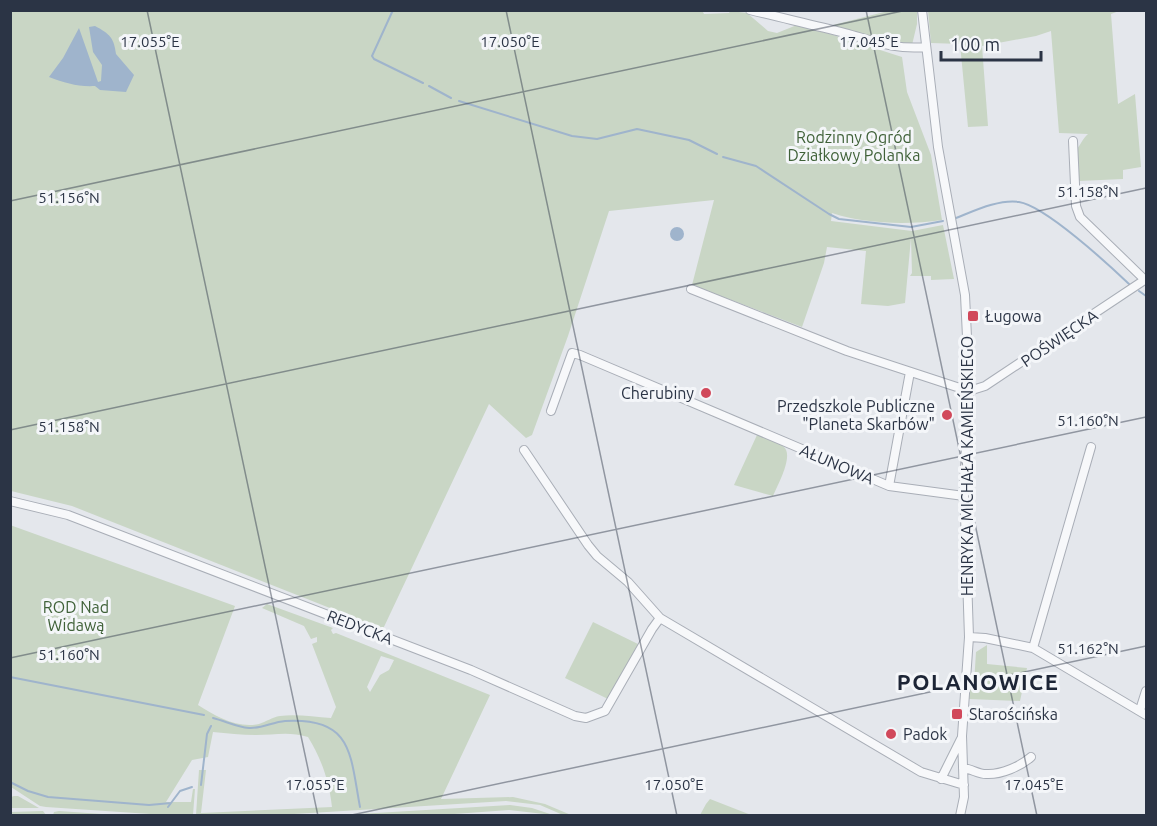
<svg xmlns="http://www.w3.org/2000/svg" width="1157" height="826" font-family="Ubuntu,sans-serif">
<style>
.green{fill:#c9d6c5;fill-rule:evenodd}
.water{fill:#9fb4cc}
.lines{fill:none;stroke-linecap:round;stroke-linejoin:round}
.stream{stroke:#9fb4cc;stroke-width:2}
.minor-casing{stroke:#a9aeb7;stroke-width:10}
.minor{stroke:#f7f8fa;stroke-width:8}
.ticks{fill:none;stroke:#2b3445;stroke-width:1.5;stroke-opacity:0.45}
.poi-dot{fill:#d1495b;stroke:#f4f6f9;stroke-width:2}
.labels{text-anchor:middle;dominant-baseline:central;stroke-width:6;stroke-linejoin:round;paint-order:stroke}
.park-label{font-size:16px;fill:#3f6138;stroke:#f4f6f9}
.poi-label{font-size:16px;fill:#2b3445;stroke:#f4f6f9;text-anchor:start}
.street-label{font-size:16px;fill:#2b3445;stroke:#f4f6f9}
.district-label{font-size:22px;font-weight:bold;letter-spacing:1.5px;fill:#1d2536;stroke:#f4f6f9}
.ticks-label{font-size:15px;text-anchor:middle;fill:#2b3445;stroke:#f4f6f9;stroke-width:6;stroke-linejoin:round;paint-order:stroke}
</style>
<rect width="100%" height="100%" fill="#e4e7ec"/>
<path class="green" d="M702,10L704,14L729,13L730,11L747,13L768,31L777,33L797,25L830,34L902,57L907,92L931,155L942,220C908,225 865,224 832,213L831,221L912,231L943,225L954,279L931,280V276H910L912,273L911,238L905,303L888,306L861,304L866,251L827,247L824,263L802,327L692,285L714,200L609,211L568,336L532,435L526,438L489,404L383,629L72,506L11,491V11Z
M888,11H917V24L912,45L881,41L833,25Z
M928,11H1119L1111,14L1118,104L1135,94L1141,167L1123,170V179L1079,181L1076,150C1081,145 1082,139 1088,134L1059,133L1051,31L1036,36L982,46L988,126L968,127L960,44L931,43Z
M757,435C765,438 778,441 784,447C794,456 777,486 773,496L734,485Z
M10,525L235,606L198,705C215,716 238,729 259,724C266,722 272,717 280,716C297,714 314,717 331,718L336,707L312,644L317,642V637L311,639L304,626L262,608L267,604L333,628L331,630L333,634L336,633L490,695L441,799L513,797L545,804L571,815H563L540,805L506,801L278,815H196L199,770H206L201,813L332,807C329,781 322,760 308,737C289,731 274,735 256,735C241,735 227,733 213,732L208,757L192,760L166,802H191L193,789H195L193,815H165L46,807L40,806L11,787ZM381,656L394,660L389,670L380,675L370,692L367,687Z
M593,622L638,644L608,699L565,678Z
M987,645V664L1027,668L1020,701L969,699L970,684H974L976,652Z
M14,796H18L39,808H11V797Z
M710,799L751,815H700L706,804Z
M510,805L532,808L553,815L509,810L427,816L342,815Z
M43,811L46,815H11V812Z
M59,811L116,815H53L54,812Z"/>
<path class="water" d="M95,26C110,34 114,38 116,54L134,75L126,92L100,90L95,86C78,87 65,83 49,77L63,58L79,28L98,82L101,81L102,65L93,52L89,27Z
M670 234a7 7 0 1 1 14 0a7 7 0 1 1-14 0Z"/>
<g class="lines">
<path class="stream" d="M393,10L372,56L374,59L423,83
M429,86L451,98
M459,101L572,136L597,139L637,129L689,140L717,154
M723,157L756,166L829,214L839,219L911,227L943,221
M956,218C974,211 999,199 1019,202C1045,206 1108,264 1129,284
M1139,291L1146,296
M10,677L204,715
M213,718C225,721 237,727 249,728C260,729 273,722 285,721C353,717 350,754 360,807
M10,782L28,791L48,797L149,805L171,803
M201,785L207,734L211,726
M168,807L180,791L192,787"/>
<g class="minor-casing">
<path id="minor" d="M750,10C782,18 814,25 845,33C874,41 895,50 926,47
M922,10L938,147L965,295L967,337L969,391L964,485L969,637L962,736L964,797L960,816
M1073,141L1076,206L1080,217L1145,280
M691,289L847,351L969,391L985,386L1146,279
M551,411L572,353L580,355L889,486L964,496
M524,450L588,545L597,556L628,582L660,618L921,772L964,785
M889,486L910,372
M10,501L68,515L471,670L575,716L586,718L605,711L652,629L660,618
M969,637L985,638L1033,648L1146,715
M1033,648L1091,447
M1140,710L1146,691
M963,768C972,769 978,774 986,774C1001,775 1021,766 1031,757
M941,779L961,739"/>
</g>
<use href="#minor" class="minor"/>
</g>
<path class="ticks" d="M147,10L318,816M506,10L677,816M866,10L1037,816M10,201L907,10M10,430L1146,188M10,658L1146,417M347,816L1146,646"/>
<g class="poi-dot">
<rect x="967" y="310" width="12" height="12" rx="3"/>
<circle cx="706" cy="393" r="6"/>
<circle cx="947" cy="415" r="6"/>
<rect x="951" y="708" width="12" height="12" rx="3"/>
<circle cx="891" cy="734" r="6"/>
</g>
<g class="labels">
<g class="park-label">
<text x="854" y="137">Rodzinny Ogród<tspan x="854" dy="18">Działkowy Polanka</tspan></text>
<text x="76" y="607">ROD Nad<tspan x="76" dy="18">Widawą</tspan></text>
</g>
<g class="poi-label">
<text x="985" y="316">Ługowa</text>
<text x="694" y="393" text-anchor="end">Cherubiny</text>
<text x="935" y="406" text-anchor="end">Przedszkole Publiczne<tspan x="935" dy="18">"Planeta Skarbów"</tspan></text>
<text x="969" y="714">Starościńska</text>
<text x="903" y="734">Padok</text>
</g>
<g class="street-label">
<text transform="translate(1059 338) rotate(-34)">POŚWIĘCKA</text>
<text transform="translate(837 464) rotate(23)">AŁUNOWA</text>
<text transform="translate(967 466) rotate(-90)">HENRYKA MICHAŁA KAMIEŃSKIEGO</text>
<text transform="translate(360 627) rotate(21)">REDYCKA</text>
</g>
<g class="district-label">
<text x="978" y="681">POLANOWICE</text>
</g>
</g>
<g class="ticks-label">
<text x="150" y="47">17.055°E</text>
<text x="510" y="47">17.050°E</text>
<text x="869" y="47">17.045°E</text>
<text x="1088" y="197">51.158°N</text>
<text x="69" y="203">51.156°N</text>
<text x="1088" y="426">51.160°N</text>
<text x="69" y="432">51.158°N</text>
<text x="1088" y="654">51.162°N</text>
<text x="69" y="660">51.160°N</text>
<text x="315" y="790">17.055°E</text>
<text x="674" y="790">17.050°E</text>
<text x="1034" y="790">17.045°E</text>
</g>
<rect width="1157" height="826" fill="none" stroke="#2b3445" stroke-width="24"/>
<path d="M941 51v9h100v-9" fill="none" stroke="#2b3445" stroke-width="3"/>
<text x="950" y="51" font-size="18" fill="#2b3445" stroke="#f4f6f9" stroke-width="4.5" paint-order="stroke">100 m</text>
</svg>
